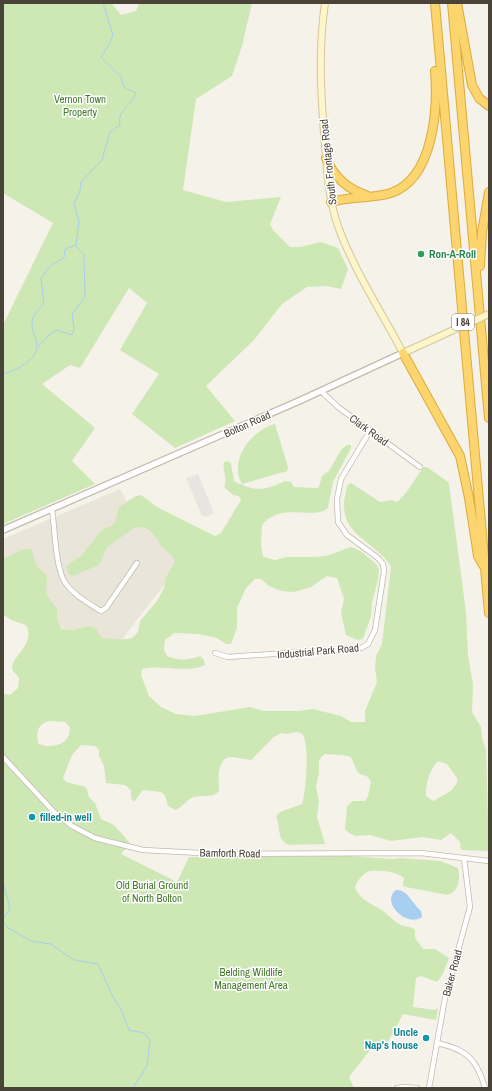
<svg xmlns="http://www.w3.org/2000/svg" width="492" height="1091" font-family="'Archivo Narrow',sans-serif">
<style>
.residential{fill:#e9e5d8}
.green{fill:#cde8b4;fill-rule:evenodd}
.parking{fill:#e6e5e1}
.water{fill:#a8cef0}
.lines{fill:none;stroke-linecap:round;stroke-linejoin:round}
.stream{stroke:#a8cef0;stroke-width:1}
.minor-casing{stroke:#c0bbad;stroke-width:6}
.tertiary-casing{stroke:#c0bbad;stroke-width:8}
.secondary-casing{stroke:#d4c89a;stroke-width:8}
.motorway-casing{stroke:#dcab3d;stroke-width:10}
.minor{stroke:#fff;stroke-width:4.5}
.tertiary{stroke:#fff;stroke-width:5.5}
.secondary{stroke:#fef5cb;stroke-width:6}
.motorway{stroke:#fcd56e;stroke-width:8}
.secondary-bridge-casing{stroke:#d4c89a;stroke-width:8;stroke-linecap:butt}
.secondary-bridge{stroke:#fef5cb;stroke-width:6}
.leisure-dot{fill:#2e9e5b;stroke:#fff;stroke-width:1.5}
.culture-dot{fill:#0f9aa8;stroke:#fff;stroke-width:1.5}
.labels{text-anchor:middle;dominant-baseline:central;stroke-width:3;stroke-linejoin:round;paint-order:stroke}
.shield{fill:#fff;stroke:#807b74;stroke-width:1}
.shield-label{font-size:10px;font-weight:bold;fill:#494338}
.park-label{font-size:11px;fill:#447b2b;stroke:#fff}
.street-label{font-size:11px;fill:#494338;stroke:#fff}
.leisure-label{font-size:11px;font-weight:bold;fill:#27864d;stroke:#fff;text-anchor:start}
.culture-label{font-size:11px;font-weight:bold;fill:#0d838f;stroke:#fff;text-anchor:start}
</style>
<rect width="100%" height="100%" fill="#f5f2ea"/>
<path class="residential" d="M120,489L138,523L185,558L106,660L46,615L3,575V539Z"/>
<path class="green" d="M3,3H111L121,15L136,11L139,3H252L242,46L232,76L196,99L183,190L226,202L281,197L270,224L273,230L290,247H300L321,242L338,248L348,269L341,289L326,286L307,287L282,304L254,340L206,386L235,421L175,448L132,414L159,374L120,350L147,303L129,288L80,368L70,365L42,384L95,428L72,461L95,484L3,524V325L53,223L3,193Z
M275,424L288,467L287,471L242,484C228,460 252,430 275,424Z
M347,445H351V448L333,482L328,508C312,521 281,501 262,525L261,544L263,557L275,560L287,557H315L326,556L351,547L361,551L376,564L379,569L378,580L372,602L371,616L363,639L358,640L346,635L341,613L344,599L337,578L327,576L311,587L294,592L281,591L269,586L261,579H255L246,588L237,608V628L231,644H226L217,638L198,634L174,633L165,640L164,650L167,656C177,661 190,660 200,656L204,660L205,665C186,674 162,664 142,669L141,675L149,696L161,707L176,714L195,716L250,707L264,711H299L313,709L341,716L351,722H365V711L377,682L375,668L376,656L382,644L391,567C378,543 346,538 344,508C343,501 346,493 347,486L351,483L380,502L392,500L397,502C411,490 413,480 424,467H427L448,482L449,484L466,612L468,656L473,684L472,712L481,727L482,738L486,749L489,851L461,850L460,842L451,833L441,840L422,837L391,841L370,835L356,836L349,833L345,829L347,806L353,801H365L368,796L371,782L368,777L358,773L351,757L343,755L325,754L321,757L319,762V773L316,787L319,801L317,817L325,844L290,845C276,841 281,827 276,816L280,812L302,804C306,793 310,741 302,734C296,729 288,736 281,733L274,737L251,760L232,757L226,758C216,766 219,780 219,791C212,799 203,794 194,797C187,799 182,808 175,810L168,806L165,795L161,792L143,790L134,802L131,798V790L125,785L106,783L104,766L99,756V750L95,746L81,745L72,755L63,778L66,782L86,787L89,797L95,803L101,819L114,825L129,842L127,847L121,854L177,882L189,857L349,856L391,859L400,858L440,861L458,868C460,878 460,890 448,895L406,887L403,886L404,878C396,871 380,870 370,871C364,872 356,882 355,887C359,899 370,903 380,909C387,913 393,921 401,925C406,927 411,926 415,930V938L423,949H435L449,958L443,974L437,982L421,976L416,978L413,1007L435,1010L438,1008L436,1020L403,1014L386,1046L374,1045L349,1077L354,1088H3V694L10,695L18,688L19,678C18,675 14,673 13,671C7,658 37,646 26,625L11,620L3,614V559L23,549H32C35,562 35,567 47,575L46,594L57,609V620L61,628C75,635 85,623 93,627C98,629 99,636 104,639C113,637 122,641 132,638L138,632L140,621L157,601L164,588L166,577L175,562C174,555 168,553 163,548C156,538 151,526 136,527L107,547L99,565L72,576L69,574L66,566L81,556L102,530L113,525L116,520L119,507L136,496L141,495L157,507L215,536L221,533L241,500L239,496L233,495L224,487C228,478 222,471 224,462L228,461L231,464L234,481C255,492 264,491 285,481L291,482L294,487L317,488L319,487L322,476L329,471L341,450ZM49,721L65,722L69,726C74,743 51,751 38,743C36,733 37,724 49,721ZM438,761L447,764L457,778V783L451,791L433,801L426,796C425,785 430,769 438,761Z"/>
<path class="parking" d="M198,474L214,513L205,517V515L202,516L186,478Z"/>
<path class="water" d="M396,890C407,889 412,903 421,911L422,917C407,928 380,902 396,890Z"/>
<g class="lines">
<path class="stream" d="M38,347L50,334L57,330L72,335L74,329L72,314L85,297L84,254L76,246
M3,374C15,370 37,362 37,346C37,338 31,330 32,322C33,315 39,309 44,304L41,278L51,265L64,258L65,249L76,245L79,221L74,204L80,191L81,182L102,160L110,132L120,125C117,109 132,106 136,93L124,87L121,77L101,57L110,43L113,35L103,3
M3,882L10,908L3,919
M3,922L8,928L31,941L51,944L74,960L98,964L114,999L120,1007L129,1030L144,1033L150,1040L147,1066L133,1088"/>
<g class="minor-casing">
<path id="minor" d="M321,391L338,407L420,467
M52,509C55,530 55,560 63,579C70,593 88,603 101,611L106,608L137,563
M215,653L228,657L361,648L368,644L375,630L384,571L383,564L378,558L347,535L338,522L337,499L341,479L370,431
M3,757L54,812L72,826L95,838L143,850L220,854L421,853L489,861
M437,1043C466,1049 477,1059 485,1088
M397,1088L405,1087L417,1088
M429,1088L445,998L470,907L464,858"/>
</g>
<g class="tertiary-casing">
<path id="tertiary" d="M3,530L299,401L403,353"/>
</g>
<g class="secondary-casing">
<path id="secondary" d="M325,3C318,51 321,98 325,145C327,174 329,202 339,229C355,272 382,313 403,353L449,332"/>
</g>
<g class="motorway-casing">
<path id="motorway" d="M435,3L489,613
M452,3L489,418
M457,3L472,85L479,98L489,106
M326,158C334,177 347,189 366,195
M331,202C351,196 372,199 391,193C434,178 438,108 435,71
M480,266L482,232L489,192
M403,353L460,456L469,498L478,556L483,565"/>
</g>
<use href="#minor" class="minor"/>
<use href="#tertiary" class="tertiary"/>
<use href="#secondary" class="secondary"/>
<use href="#motorway" class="motorway"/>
<g class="secondary-bridge-casing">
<path id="secondary-bridge" d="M449,332L489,314"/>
</g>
<use href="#secondary-bridge" class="secondary-bridge"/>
</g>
<circle class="leisure-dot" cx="421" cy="254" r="4"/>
<g class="culture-dot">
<circle cx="32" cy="817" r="4"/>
<circle cx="426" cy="1038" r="4"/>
</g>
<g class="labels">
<rect class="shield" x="452" y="314" width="22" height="16" rx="3"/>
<g class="shield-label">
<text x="463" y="322">I 84</text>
</g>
<g class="park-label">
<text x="80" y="99">Vernon Town<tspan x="80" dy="13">Property</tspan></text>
<text x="152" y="885">Old Burial Ground<tspan x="152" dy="13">of North Bolton</tspan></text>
<text x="251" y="972">Belding Wildlife<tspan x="251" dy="13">Management Area</tspan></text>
</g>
<g class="street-label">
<text transform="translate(328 162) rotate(-96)">South Frontage Road</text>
<text transform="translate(247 424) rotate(-24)">Bolton Road</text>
<text transform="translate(369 430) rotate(36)">Clark Road</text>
<text transform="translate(318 651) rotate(-5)">Industrial Park Road</text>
<text transform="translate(230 853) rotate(1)">Bamforth Road</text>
<text transform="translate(452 973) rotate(-75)">Baker Road</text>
</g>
<g class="leisure-label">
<text x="429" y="254">Ron-A-Roll</text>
</g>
<g class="culture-label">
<text x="40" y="817">filled-in well</text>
<text x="418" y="1032" text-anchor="end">Uncle<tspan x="418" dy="13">Nap's house</tspan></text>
</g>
</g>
<rect width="492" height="1091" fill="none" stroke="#494338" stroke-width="8"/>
</svg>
